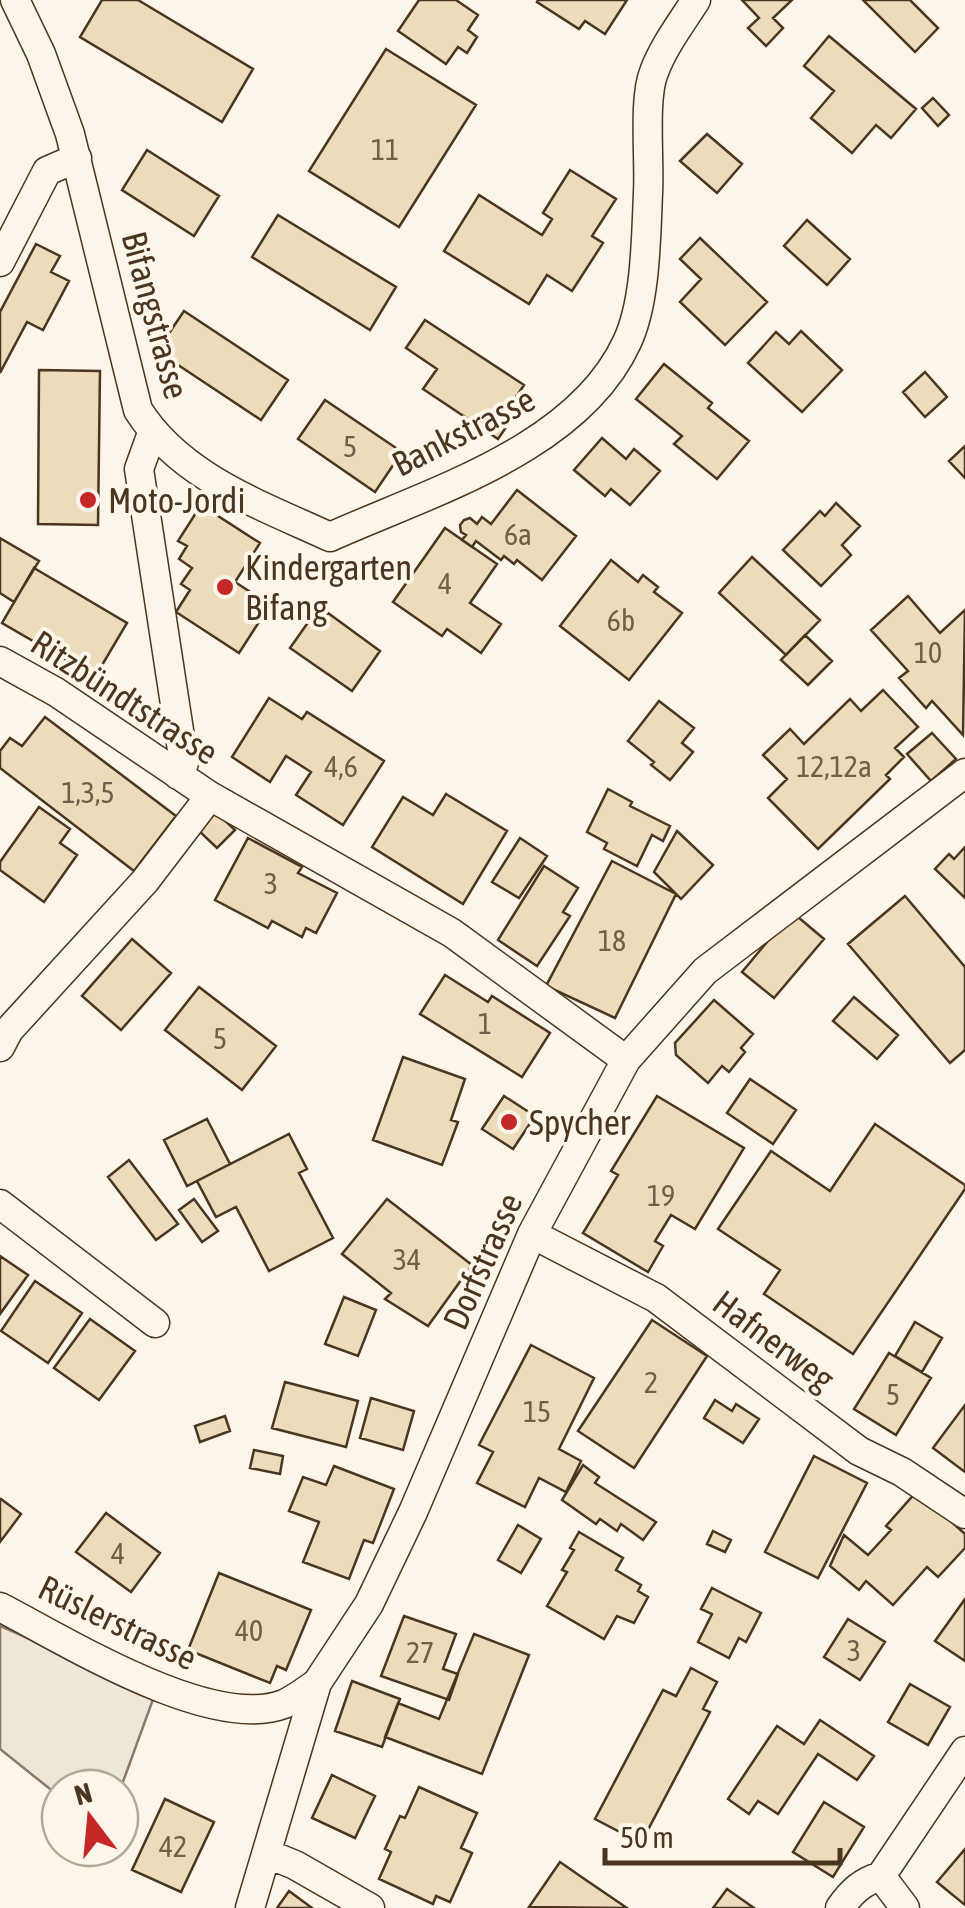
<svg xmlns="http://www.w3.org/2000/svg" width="965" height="1908" font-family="'Asap Condensed',sans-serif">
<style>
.green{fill:#ede6d9;stroke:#887966;stroke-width:2.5}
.building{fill:#ecdcbc;stroke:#4a3520;stroke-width:2.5}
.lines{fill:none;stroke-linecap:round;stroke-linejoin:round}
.minor-casing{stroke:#4a3520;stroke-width:31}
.minor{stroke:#fbf6e9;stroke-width:28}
.poi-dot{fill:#c62828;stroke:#fbf6e9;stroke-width:4}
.labels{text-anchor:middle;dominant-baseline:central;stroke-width:8;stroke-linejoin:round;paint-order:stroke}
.number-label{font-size:30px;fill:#725f47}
.street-label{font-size:35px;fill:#4a3520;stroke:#fbf6e9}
.poi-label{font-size:35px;fill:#4a3520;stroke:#fbf6e9;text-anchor:start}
</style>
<rect width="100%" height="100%" fill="#fbf6e9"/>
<path class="green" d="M0,1626L155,1694L120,1790L60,1788V1797L0,1749Z"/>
<path class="building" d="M102,0H138L253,69L222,122L80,37Z
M419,0H456L478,15L468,30L477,37L467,53L458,47L446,64L398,31Z
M538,0H627L605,34L585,21L579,29L537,2Z
M742,0H792L773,18L783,28L766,46L748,28L759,18Z
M863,0H910L938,28L915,52Z
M829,36L916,109L891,138L876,125L852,153L811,118L834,91L804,66Z
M386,49L476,105L399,227L309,171Z
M933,98L949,115L938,126L922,108Z
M707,134L742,164L717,193L680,161Z
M147,150L219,196L194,236L122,190Z
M570,170L616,199L592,236L603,243L572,291L547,275L529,304L444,251L479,195L542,235L552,219L543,213Z
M278,215L396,287L370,330L252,257Z
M807,220L850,259L827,285L784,246Z
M700,238L767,302L725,345L680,302L701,279L680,259Z
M36,244L60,256L51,272L69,281L43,330L27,322L0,373V312Z
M184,311L288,380L261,420L157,351Z
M425,320L524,385L508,409L515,414L498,439L423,389L437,369L406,348Z
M801,331L842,370L802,412L748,363L776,332L789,344Z
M664,364L712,403L708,408L749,441L717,479L674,444L682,436L636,399Z
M39,370L100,371L98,525L38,524Z
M925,372L947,397L925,417L903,392Z
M325,400L402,452L375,492L298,439Z
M602,438L626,459L634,449L660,471L630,505L611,489L605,496L574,470Z
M965,446V478L949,461Z
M517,490L576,536L542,580L517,560L514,564L504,556L501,560L476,541L472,547L462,540L466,535L461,532L460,525L464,520L470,518L477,524L482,517L491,524Z
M836,503L860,526L842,545L851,555L821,586L783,550L820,511L825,516Z
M201,505L260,543L235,582L270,605L239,653L176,612L190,590L181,584L192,568L179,559L187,546L178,541Z
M445,528L497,564L470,603L501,624L481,653L447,629L442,636L393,602Z
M0,538L39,561L14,602L0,593Z
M752,557L820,620L786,655L719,593Z
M611,560L638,582L643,575L658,587L654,592L682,613L629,680L560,626Z
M34,568L127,623L95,677L2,623Z
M908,596L940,633L965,610L963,735L932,701L926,708L899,678L908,671L871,630Z
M328,613L380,651L352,691L290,648L314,614L323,620Z
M805,635L832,661L808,685L781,660Z
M883,690L918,727L895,748L904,757L886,775L890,779L818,849L768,798L787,779L763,755L790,729L804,744L850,699L861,711Z
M269,698L302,719L307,712L384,761L343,825L296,795L311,772L286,756L270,782L232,757Z
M659,701L694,728L682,743L693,752L670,780L651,765L654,762L628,741Z
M45,717L176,816L134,871L0,768V751L10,738L22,746Z
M932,733L956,759L931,781L907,754Z
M608,789L632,802L630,806L670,826L663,841L652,835L637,866L604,849L607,843L587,832Z
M446,794L507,831L463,904L372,847L403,797L433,815Z
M39,807L70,829L60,843L77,855L44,902L0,870V862Z
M216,812L235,830L217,848L199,831Z
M677,831L713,865L681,899L654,872Z
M248,838L302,867L298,873L337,893L316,933L306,928L302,937L272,921L268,928L215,900Z
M520,838L547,856L519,898L492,882Z
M965,847V898L935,869L949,854L954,859Z
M612,861L676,894L615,1018L546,986Z
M544,866L578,888L563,912L570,916L537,966L498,940Z
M905,896L965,967V1050L950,1063L848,944Z
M792,912L824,939L774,998L742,972Z
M132,939L171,973L121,1030L82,996Z
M445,975L488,1002L492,996L550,1033L522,1077L420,1014Z
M199,987L276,1046L242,1090L165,1030Z
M854,997L898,1035L877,1059L833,1021Z
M714,1000L753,1034L741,1048L745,1052L729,1072L722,1066L708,1083L676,1055L675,1043Z
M403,1057L465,1079L451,1120L458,1122L442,1165L373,1140Z
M750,1079L796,1110L773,1144L727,1113Z
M504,1096L535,1116L513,1149L482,1129Z
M657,1096L744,1148L695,1229L671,1215L655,1241L663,1246L648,1272L583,1233L618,1175L611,1171Z
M207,1119L230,1164L187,1186L164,1140Z
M875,1124L965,1185V1189L853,1354L764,1294L780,1270L718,1229L771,1151L830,1191Z
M289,1134L307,1169L299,1173L333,1238L269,1271L236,1207L216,1217L197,1181Z
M129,1160L178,1224L156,1240L108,1177Z
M194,1199L218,1231L202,1242L179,1210Z
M387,1199L472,1265L428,1326L385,1299L391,1293L342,1254Z
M0,1256L28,1275L0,1314Z
M35,1281L82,1313L48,1363L1,1331Z
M344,1297L376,1310L358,1356L325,1344Z
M90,1319L135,1351L99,1400L54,1368Z
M652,1320L707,1356L634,1468L578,1431Z
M915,1322L942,1338L922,1372L895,1356Z
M531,1345L594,1378L559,1449L581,1461L566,1492L539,1478L525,1507L477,1483L493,1452L479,1445Z
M889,1353L931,1378L896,1435L854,1409Z
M285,1382L358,1401L346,1447L272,1428Z
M371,1398L414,1411L403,1450L360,1438Z
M715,1400L732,1411L736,1404L759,1419L743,1443L704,1418Z
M965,1405V1472L933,1448Z
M225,1416L230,1431L200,1442L195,1426Z
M254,1450L283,1456L280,1474L250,1468Z
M814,1456L867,1483L818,1578L765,1552Z
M583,1465L599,1477L595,1483L656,1522L643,1540L621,1524L617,1531L600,1519L596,1524L562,1500Z
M334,1466L394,1489L373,1543L364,1540L349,1579L303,1562L319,1522L289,1511L303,1477L326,1485Z
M917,1491L965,1534V1548L938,1577L927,1567L893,1605L866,1581L859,1590L830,1566L844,1535L868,1555L891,1530L886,1526Z
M1,1499L21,1514L0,1542V1500Z
M106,1513L160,1553L131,1592L76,1552Z
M518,1525L541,1539L521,1573L498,1560Z
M713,1531L731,1540L725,1552L707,1544Z
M579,1532L623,1558L616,1570L641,1585L638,1591L648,1597L634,1623L617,1616L604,1639L547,1606L567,1572L562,1570L574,1550L570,1548Z
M219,1573L311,1610L286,1670L277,1666L270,1683L188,1650Z
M712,1588L761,1613L746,1642L739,1638L729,1658L698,1642L712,1614L701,1609Z
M965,1599V1661L935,1641Z
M404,1616L456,1634L443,1669L458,1674L449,1700L381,1676Z
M848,1619L885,1642L860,1680L824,1657Z
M474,1634L529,1655L482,1774L385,1737L398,1703L439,1719Z
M691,1668L717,1682L703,1709L710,1712L641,1843L595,1819L663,1690L676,1696Z
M352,1681L400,1699L382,1747L335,1731Z
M910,1684L950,1707L928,1745L888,1722Z
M820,1720L874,1756L857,1780L818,1754L778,1814L758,1801L749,1814L728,1799L777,1726L804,1744Z
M332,1775L375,1796L355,1838L312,1818Z
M419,1787L477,1813L461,1848L472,1853L450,1902L436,1896L433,1904L379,1879L391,1852L385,1849L400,1816L405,1818Z
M165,1799L214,1822L181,1892L132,1870Z
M824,1802L864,1827L833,1877L793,1852Z
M965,1849V1905L937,1882Z
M560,1862L583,1878L627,1908L529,1907Z
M727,1889L754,1908H713Z
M289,1891L312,1908H277Z"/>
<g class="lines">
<g class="minor-casing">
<path id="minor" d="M15,0L41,54L70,134L138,410C180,477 261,505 330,537C430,492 578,449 627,342C646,302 646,237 648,193C650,160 643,99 654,72C663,47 682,22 696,0
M0,262L47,171L77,158
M152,433L139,469L184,763L178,775
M0,661L56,692L210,796L452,933L626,1060
M0,1047L9,1030L145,881L210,796
M0,1204L155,1323
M532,1234L656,1298L859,1451L902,1472L965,1514
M0,1607C66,1641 211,1732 284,1704C295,1699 307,1690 317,1683
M268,1854L295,1865L370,1908
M250,1908L317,1683L369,1604L413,1512L532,1234L626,1060L705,971L965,773
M840,1908C852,1891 862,1882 881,1876
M905,1908L881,1876L965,1751"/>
</g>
<use href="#minor" class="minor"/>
</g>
<g class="poi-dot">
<circle cx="88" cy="500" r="10"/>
<circle cx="225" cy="587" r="10"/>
<circle cx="509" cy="1122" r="10"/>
</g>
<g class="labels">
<g class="number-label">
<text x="385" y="149">11</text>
<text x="350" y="446">5</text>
<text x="518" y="534">6a</text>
<text x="445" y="583">4</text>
<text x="621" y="620">6b</text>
<text x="928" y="652">10</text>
<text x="341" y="766">4,6</text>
<text x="834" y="766">12,12a</text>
<text x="88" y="792">1,3,5</text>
<text x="271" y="883">3</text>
<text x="612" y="940">18</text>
<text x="485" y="1023">1</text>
<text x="220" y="1038">5</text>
<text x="661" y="1195">19</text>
<text x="407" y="1259">34</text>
<text x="651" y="1382">2</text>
<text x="893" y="1394">5</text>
<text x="537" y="1411">15</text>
<text x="118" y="1553">4</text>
<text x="249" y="1630">40</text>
<text x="854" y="1650">3</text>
<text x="420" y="1652">27</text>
<text x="173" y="1846">42</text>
</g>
<g class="street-label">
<text transform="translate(156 315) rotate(75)">Bifangstrasse</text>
<text transform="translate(463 431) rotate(-27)">Bankstrasse</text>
<text transform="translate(125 697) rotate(33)">Ritzbündtstrasse</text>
<text transform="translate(482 1261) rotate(-66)">Dorfstrasse</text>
<text transform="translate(774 1340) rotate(37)">Hafnerweg</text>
<text transform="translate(118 1622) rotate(26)">Rüslerstrasse</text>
</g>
<g class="poi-label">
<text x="108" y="500">Moto-Jordi</text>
<text x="245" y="567">Kindergarten<tspan x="245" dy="40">Bifang</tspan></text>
<text x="529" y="1122">Spycher</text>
</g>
</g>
<g transform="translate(90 1818) rotate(344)"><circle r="48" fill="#fbf6e9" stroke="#b4a999" stroke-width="2.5"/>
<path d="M0-8L18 38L0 25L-18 38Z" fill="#c62828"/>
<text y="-15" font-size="28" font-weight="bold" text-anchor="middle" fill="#4a3520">N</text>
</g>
<path d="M605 1848v15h235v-15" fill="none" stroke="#4a3520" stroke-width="5"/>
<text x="620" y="1848" font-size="30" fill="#4a3520" stroke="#fbf6e9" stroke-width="8" paint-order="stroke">50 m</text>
</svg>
